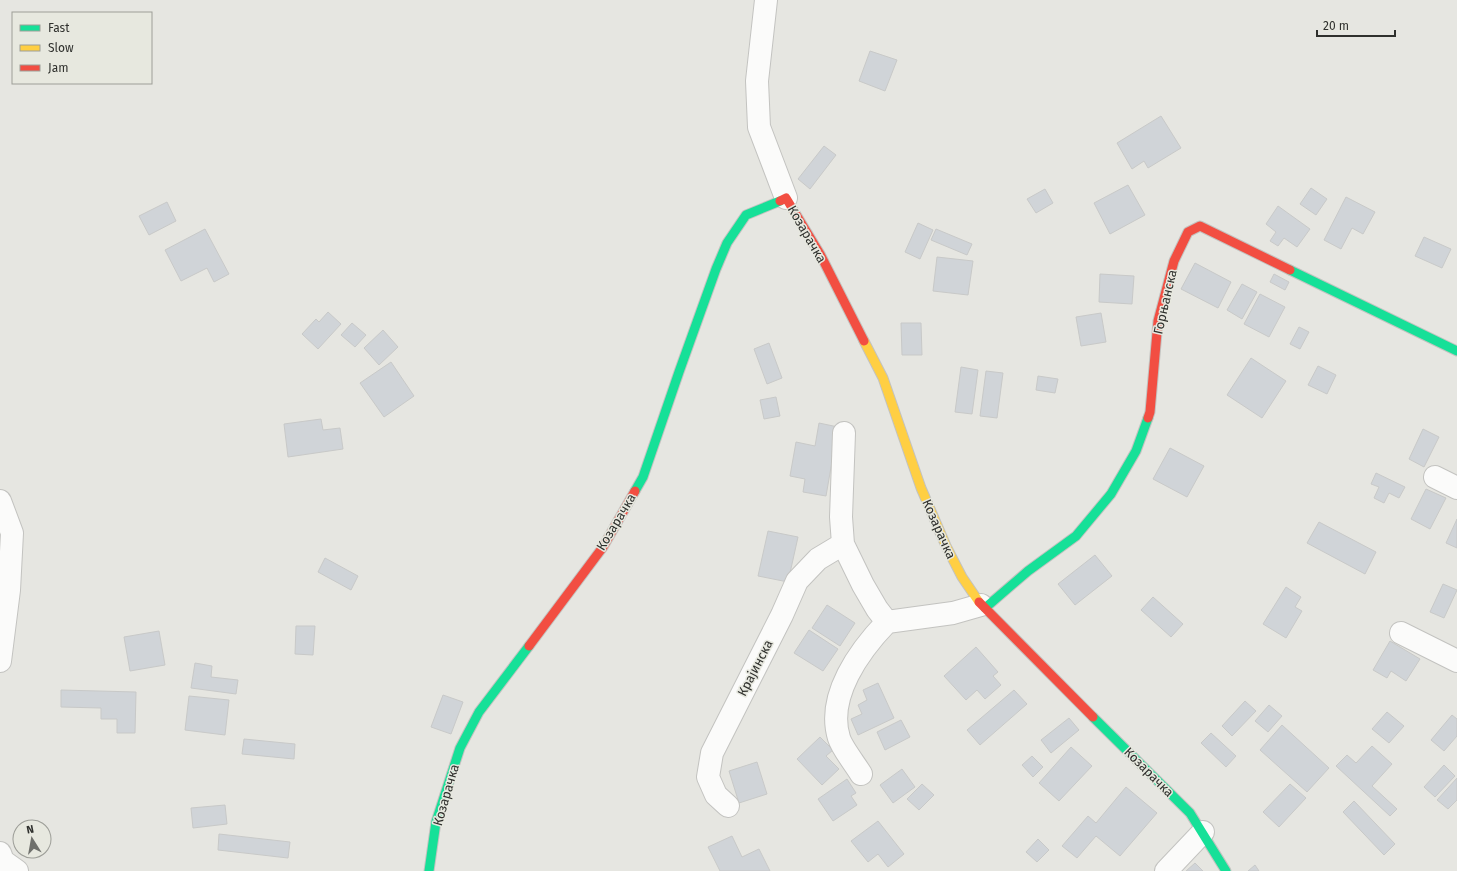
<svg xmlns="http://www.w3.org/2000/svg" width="1457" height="871" font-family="'Fira Sans',sans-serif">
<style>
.building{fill:#d0d4d8;stroke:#c8c9c8}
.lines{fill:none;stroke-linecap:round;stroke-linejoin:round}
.street-casing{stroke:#c3c3c0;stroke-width:24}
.fast-casing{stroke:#c3c3c0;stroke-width:11}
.slow-casing{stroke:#c3c3c0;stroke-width:11}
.jam-casing{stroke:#c3c3c0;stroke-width:11}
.street{stroke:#fbfbfa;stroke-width:22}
.fast{stroke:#16e098;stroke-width:9}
.slow{stroke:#ffcf43;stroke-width:9}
.jam{stroke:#f24e42;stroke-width:9}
.labels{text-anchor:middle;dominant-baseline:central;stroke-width:3;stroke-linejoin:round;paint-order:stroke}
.street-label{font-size:13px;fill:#2f302d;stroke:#e7e8df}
</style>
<rect width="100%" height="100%" fill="#e6e6e1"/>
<path class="building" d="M870,51L897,60L885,91L859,81Z
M1161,116L1181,148L1148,168L1144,161L1132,169L1117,143Z
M824,146L836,155L810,189L798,179Z
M1128,185L1145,215L1110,234L1094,203Z
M1311,188L1327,199L1316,215L1300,204Z
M1045,189L1053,203L1036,213L1027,199Z
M1346,197L1375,212L1363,234L1352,228L1341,249L1324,240Z
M167,202L176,221L149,235L139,216Z
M1278,206L1310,229L1297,247L1284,238L1278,246L1270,241L1276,232L1266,224Z
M918,223L933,230L920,259L905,252Z
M205,229L229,274L214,282L207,268L181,281L165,250Z
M936,229L972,244L967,255L931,240Z
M1424,237L1451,249L1442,268L1415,256Z
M937,257L973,261L968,295L933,291Z
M1195,263L1231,282L1218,308L1181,289Z
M1100,274L1134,276L1132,304L1099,302Z
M1274,274L1289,282L1285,290L1270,282Z
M1242,284L1257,292L1242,319L1227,310Z
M1260,294L1285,307L1269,337L1244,324Z
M328,312L341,324L318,349L302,334L316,319L319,322Z
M1101,313L1106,342L1081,346L1076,317Z
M352,323L366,335L355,347L341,335Z
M901,323H921L922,355H902Z
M1299,327L1309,332L1300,349L1290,344Z
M383,330L398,347L379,365L364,348Z
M769,343L782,378L767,384L754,349Z
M1251,358L1286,381L1262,418L1227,395Z
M391,362L414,396L384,417L360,383Z
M1318,366L1336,375L1327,394L1308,385Z
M961,367L978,370L972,414L955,412Z
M986,371L1003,373L997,418L980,416Z
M1038,376L1058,379L1055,393L1036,390Z
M776,397L780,416L764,419L760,400Z
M321,419L323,430L340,428L343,449L288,457L284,424Z
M819,423L838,427L826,496L803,492L805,479L790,476L796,442L815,446Z
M1423,429L1439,437L1424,467L1409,459Z
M1170,448L1204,466L1187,497L1153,479Z
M1376,473L1405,487L1399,498L1389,493L1384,503L1374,498L1379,487L1371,484Z
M1426,489L1446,498L1430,529L1411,519Z
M1457,519V548L1446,543Z
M1319,522L1376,552L1365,574L1307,543Z
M768,531L798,537L788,582L758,576Z
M1095,555L1112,576L1075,605L1058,584Z
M325,558L358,576L351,590L318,572Z
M1443,584L1457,590L1444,618L1430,612Z
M1286,587L1301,597L1295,607L1302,611L1286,638L1263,624Z
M1153,597L1183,624L1171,637L1141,610Z
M827,605L855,623L840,646L812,628Z
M296,626H315L313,655L295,654Z
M809,630L838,649L823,671L794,653Z
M159,631L165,665L130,671L124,637Z
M1390,641L1420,659L1406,681L1391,671L1387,678L1373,670Z
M976,647L998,672L993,676L1001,685L985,699L977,690L966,700L944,676Z
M195,663L212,666L211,677L238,680L236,694L191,688Z
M878,683L894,718L858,735L851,719L862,714L858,705L867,700L863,690Z
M61,690L136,692L135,733H117V719H101V708L61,707Z
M1014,690L1027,704L980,745L967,730Z
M443,695L463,702L451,734L431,727Z
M189,696L229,700L225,735L185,730Z
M1245,701L1256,711L1232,736L1222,726Z
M1269,705L1282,716L1268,732L1255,721Z
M1387,712L1404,726L1389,743L1372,729Z
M1452,715L1457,719V736L1444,751L1431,740Z
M1069,718L1079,730L1051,753L1041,740Z
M901,720L910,737L885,750L877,732Z
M1282,725L1329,768L1307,792L1260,750Z
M1211,733L1236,756L1226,767L1201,743Z
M820,737L833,750L826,756L839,769L822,785L797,759Z
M244,739L295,744L294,759L242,754Z
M1372,746L1392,764L1372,786L1397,809L1390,816L1336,766L1347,755L1356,763Z
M1071,747L1092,766L1059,801L1039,783Z
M1032,756L1043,767L1033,777L1022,765Z
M757,762L767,794L739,803L729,771Z
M1444,765L1455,776L1435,797L1424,787Z
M902,769L915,787L893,803L880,785Z
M1457,778V800L1448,809L1437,800Z
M847,779L856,793L851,796L857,805L833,821L818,799Z
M922,784L934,795L919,810L907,799Z
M1290,784L1306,798L1279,827L1263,812Z
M1126,787L1157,813L1120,856L1096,836L1077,858L1062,846L1088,816L1096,823Z
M1354,801L1395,844L1384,855L1343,812Z
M225,805L227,824L193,828L191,808Z
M878,821L904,854L888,867L878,854L868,862L851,841Z
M219,834L290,842L288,858L218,850Z
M732,836L742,857L759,849L770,871H720L708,847Z
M1038,839L1049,850L1037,862L1026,852Z
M1195,863L1203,871H1186Z
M1255,865L1259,871H1248Z"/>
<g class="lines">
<g class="street-casing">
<path id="street" d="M766,0L757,81L759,127L786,198
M844,433L841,517L843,544L863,585L877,609L887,622L953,613L981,605
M1435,477L1457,488
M0,501L12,533L9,590L0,661
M1401,633L1457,661
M861,774C855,764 842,748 839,738C826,696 860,650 887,622
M728,806L716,795L708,777L712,753L782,615L797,581L818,559L843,544
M0,853L3,861L17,871
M1166,871L1203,832"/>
</g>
<g class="fast-casing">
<path id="fast" d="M1290,270L1457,351
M635,491L643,477L679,372L716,269L727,243L746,215L780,201
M985,608L1028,571L1076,536L1111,494L1136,451L1148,418
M1093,717L1190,813L1226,871
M429,871L436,822L460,748L479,712L529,646"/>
</g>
<g class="slow-casing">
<path id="slow" d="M864,341L883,378L921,488L946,546L962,577L979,602"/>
</g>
<g class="jam-casing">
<path id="jam" d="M780,201L786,198L820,254L864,341
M1148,418L1150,412L1158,321L1174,261L1188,232L1200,226L1290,270
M979,602L1093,717
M529,646L603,547L635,491"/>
</g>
<use href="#street" class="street"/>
<use href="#fast" class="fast"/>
<use href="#slow" class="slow"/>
<use href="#jam" class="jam"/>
</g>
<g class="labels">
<g class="street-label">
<text transform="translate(807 234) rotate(60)">Козарачка</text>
<text transform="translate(1165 302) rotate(-77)">Горњанска</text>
<text transform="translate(616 522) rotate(-59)">Козарачка</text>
<text transform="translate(939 529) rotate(66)">Козарачка</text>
<text transform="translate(755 668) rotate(-63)">Крајинска</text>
<text transform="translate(1149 772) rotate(45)">Козарачка</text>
<text transform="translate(446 795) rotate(-74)">Козарачка</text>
</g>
</g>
<rect x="12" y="12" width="140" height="72" fill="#e7e8df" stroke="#9d9e98"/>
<rect x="20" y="25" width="20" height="6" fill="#16e098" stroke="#9d9e98"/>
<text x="48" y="32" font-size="12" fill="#2f302d">Fast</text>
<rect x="20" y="45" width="20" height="6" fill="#ffcf43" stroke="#9d9e98"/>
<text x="48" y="52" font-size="12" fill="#2f302d">Slow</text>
<rect x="20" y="65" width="20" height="6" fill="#f24e42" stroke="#9d9e98"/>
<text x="48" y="72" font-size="12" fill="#2f302d">Jam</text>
<g transform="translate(32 839) rotate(349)"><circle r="19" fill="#e7e8df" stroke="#9d9e98"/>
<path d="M0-3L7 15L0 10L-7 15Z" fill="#6f706c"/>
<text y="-6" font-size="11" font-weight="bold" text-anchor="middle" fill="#2f302d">N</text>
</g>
<path d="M1317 30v6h78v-6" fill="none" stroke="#2f302d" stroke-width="2"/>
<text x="1323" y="30" font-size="12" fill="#2f302d" stroke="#e7e8df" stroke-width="3" paint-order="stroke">20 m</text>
</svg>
